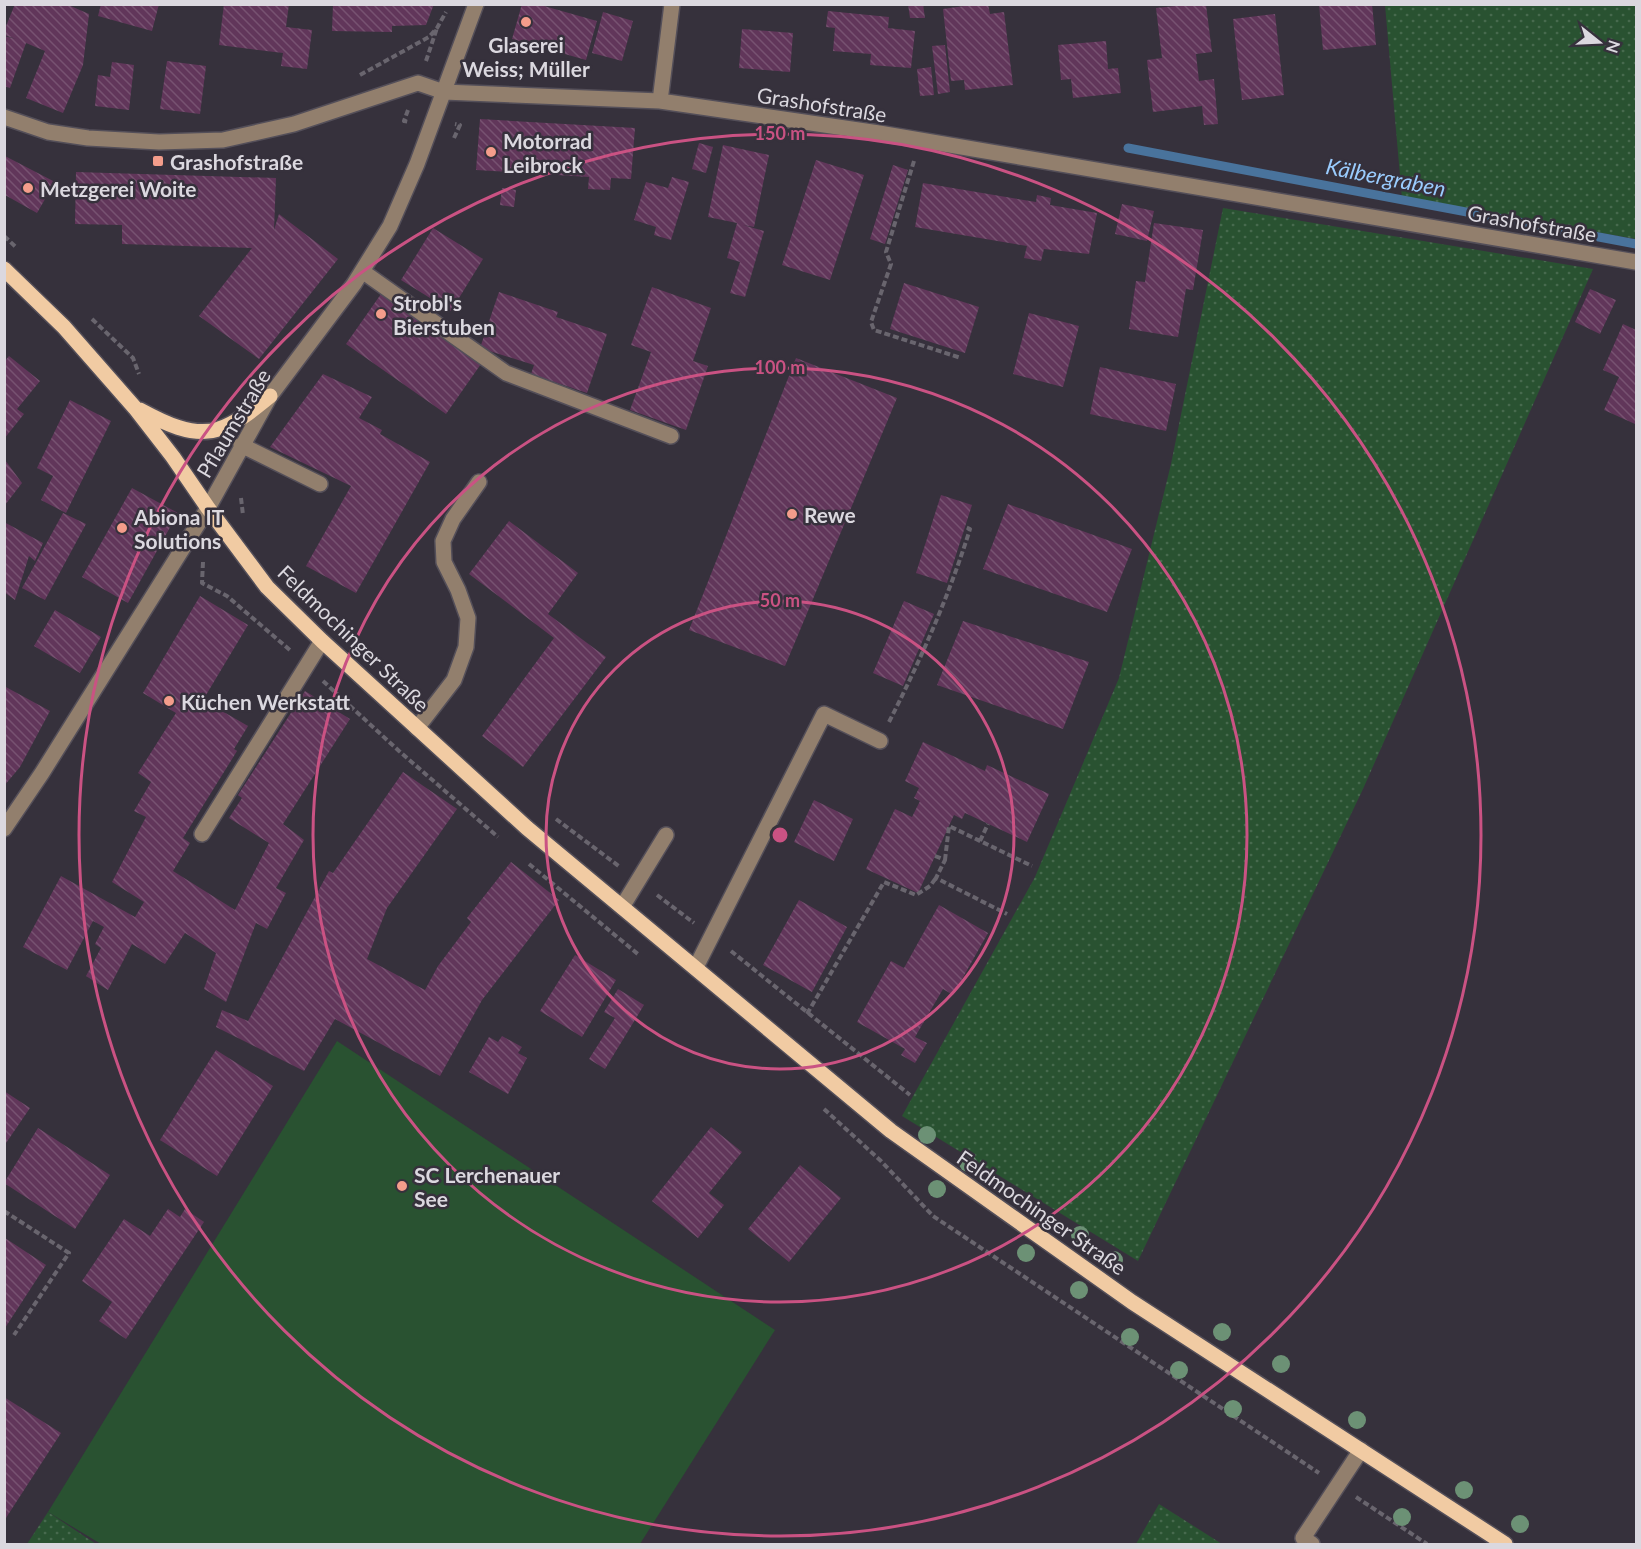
<svg xmlns="http://www.w3.org/2000/svg" width="1641" height="1549" font-family="Lato,sans-serif">
<style>
.green{fill:url(#green-dots)}
.pitch{fill:#295231}
.lines{fill:none;stroke-linecap:round;stroke-linejoin:round}
.stream{stroke:#49739c;stroke-width:9}
.building{fill:url(#building-back-hatch)}
.minor-casing{stroke:#544f59;stroke-width:18}
.major-casing{stroke:#544f59;stroke-width:18}
.path{stroke:#69656e;stroke-width:4;stroke-dasharray:6 3;stroke-linecap:butt}
.minor{stroke:#927f6d;stroke-width:15}
.major{stroke:#f1cba3;stroke-width:15}
.tree{fill:#6c9175}
.ring{fill:none;stroke:#ca5283;stroke-width:3}
.poi-dot{fill:#f49d8b;stroke:#36313c;stroke-width:2}
.labels{text-anchor:middle;dominant-baseline:central;stroke-width:5;stroke-linejoin:round;paint-order:stroke}
.poi-label{font-size:21px;font-weight:bold;fill:#dbd8df;stroke:#36313c;text-anchor:start}
.street-label{font-size:21px;fill:#dbd8df;stroke:#36313c}
.water-label{font-size:22px;font-style:italic;fill:#9accfe;stroke:#36313c}
.centre{fill:#ca5283;stroke:#36313c;stroke-width:3}
.ring-label{font-size:18px;text-anchor:middle;font-weight:bold;fill:#ca5283;stroke:#36313c;stroke-width:5;stroke-linejoin:round;paint-order:stroke}
</style>
<defs>
<pattern id="green-dots" width="8" height="8" patternUnits="userSpaceOnUse" patternTransform="scale(1.5)"><rect width="8" height="8" fill="#295231"/><path d="M2 2h.1M6 6h.1" fill="none" stroke="#476a4e" stroke-width="1.8" stroke-linecap="round"/></pattern>
<pattern id="building-back-hatch" width="6" height="6" patternUnits="userSpaceOnUse" patternTransform="scale(1.5)"><rect width="6" height="6" fill="#61365a"/><path d="M-1 5l2 2M0 0l6 6M5-1l2 2" fill="none" stroke="#775271"/></pattern>
</defs>
<rect width="100%" height="100%" fill="#36313c"/>
<path class="green" d="M1385,5H1636V239L1402,198Z
M1223,208L1593,269L1363,789L1138,1261L902,1116L1035,877L1119,678L1171,464Z
M1159,1504L1222,1544H1136Z
M48,1512L96,1544H27Z"/>
<path class="pitch" d="M337,1041L775,1330L640,1544H101L48,1512Z"/>
<g class="lines">
<path class="stream" d="M1128,148L1636,244"/>
</g>
<path class="building" d="M15,4H66L89,14L83,65L63,113L26,98L45,51L26,43L10,88L4,86V36L16,39L4,35V31Z
M101,4H159L152,31L98,16Z
M224,4H289L286,27L312,30L307,69L281,66L283,53L219,45Z
M333,4H434L426,25L392,26V32L332,31Z
M522,4H537L597,21L586,60L512,39Z
M908,4H923L925,18H910Z
M978,4H988L990,14L1004,12L1013,85L965,90L964,80L951,81L943,9Z
M1319,4H1372L1376,45L1323,50Z
M1186,5H1206L1212,52L1196,54L1199,81L1214,79L1218,124L1204,125L1202,106L1153,112L1147,60L1162,58L1156,8Z
M828,11L889,17L888,28L915,31L911,68L870,65L871,54L833,51L835,28L826,27Z
M603,12L633,21L622,61L592,53Z
M1275,14L1284,95L1242,100L1233,19Z
M742,29L793,33L790,72L739,68Z
M1106,41L1108,69L1118,68L1121,93L1073,98L1071,79L1061,80L1058,45Z
M945,45L950,92L938,94L932,46Z
M167,61L206,66L200,114L160,109Z
M112,62L134,65L129,110L95,106L98,75L110,77Z
M931,67L934,95L920,96L917,69Z
M480,119L635,128L631,179L611,178L610,190L588,189L589,177L476,170Z
M699,143L713,147L706,173L692,169Z
M723,145L769,155L754,227L743,225L764,231L745,297L730,293L740,262L727,258L737,223L708,217Z
M5,156L55,182L37,213L5,195Z
M816,160L864,175L830,280L782,265Z
M893,165L908,170L885,244L870,239Z
M76,172L276,178L274,230L279,214L338,259L259,359L199,316L252,248L122,244V225L75,224Z
M672,177L689,182L671,240L654,235L656,227L634,220L646,182L668,188Z
M923,183L1036,202L1037,195L1051,198L1050,205L1097,213L1089,254L1044,249L1041,261L1024,258L1027,246L915,227Z
M502,188L516,190L514,207L500,205Z
M1122,204L1154,211L1147,241L1115,234Z
M1154,223L1203,230L1193,290L1186,289L1178,337L1129,329L1136,281L1145,282Z
M433,228L483,259L451,311L401,280Z
M904,283L979,307L965,353L890,329Z
M652,287L711,308L693,361L708,366L686,430L630,410L651,352L631,345Z
M1590,289L1616,300L1600,334L1575,322Z
M499,292L558,312L556,317L607,334L587,393L531,374L534,365L480,348Z
M381,294L481,364L446,414L346,344Z
M1029,313L1079,326L1063,387L1013,374Z
M1623,324L1636,330L1635,424L1604,410L1619,377L1603,370Z
M9,356L40,381L17,409L24,414L4,439V362Z
M796,358L897,398L785,666L689,630Z
M1100,367L1176,384L1166,431L1090,414Z
M323,374L372,397L359,418L382,430L380,434L430,462L356,593L306,566L351,486L270,447Z
M70,400L111,421L66,513L41,500L53,476L37,468Z
M5,460L22,483L5,505Z
M132,488L178,513L128,603L82,577Z
M941,495L972,505L947,583L916,573Z
M1008,504L1132,549L1107,612L983,569Z
M63,513L86,524L45,600L22,588Z
M509,521L578,573L548,614L606,657L523,767L482,736L554,638L469,574Z
M4,522L43,543L35,561L29,556L15,600L4,592Z
M200,596L248,625L203,700L248,726L234,749L237,751L183,838L190,843L173,871L235,910L269,843L229,818L242,798L238,795L305,691L350,719L283,824L304,840L276,888L286,893L267,929L256,923L226,1002L204,989L216,953L185,933L165,964L132,944L108,990L86,976L101,948L95,944L104,927L93,921L67,970L23,947L61,876L135,917L144,902L112,882L146,817L134,811L151,782L138,773L176,713L143,693Z
M904,601L934,614L903,686L873,673Z
M55,610L101,637L80,673L34,646Z
M963,621L1089,662L1063,729L937,685Z
M4,686L50,711L20,767L4,786Z
M923,742L985,771L987,765L1049,794L1027,842L965,813L962,819L954,815L918,893L866,869L895,809L912,817L920,801L914,798L919,788L905,781Z
M403,772L457,809L387,908L367,959L425,990L438,966L471,922L467,918L511,862L559,900L482,1000L440,1076L335,1019L304,1071L216,1027L222,1010L248,1021L329,871L333,873Z
M814,800L853,819L834,861L794,842Z
M799,900L847,927L812,992L763,965Z
M939,905L988,933L953,995L943,989L915,1037L927,1043L915,1063L901,1055L905,1049L857,1022L891,961L904,968Z
M575,955L616,980L582,1037L540,1011Z
M618,989L644,1005L605,1069L589,1059L615,1018L604,1012Z
M502,1036L522,1047L518,1053L527,1058L508,1094L469,1072L489,1037L498,1042Z
M216,1050L273,1086L217,1176L160,1140Z
M4,1091L30,1108L4,1146Z
M711,1127L742,1152L709,1193L724,1205L698,1238L652,1201Z
M38,1128L110,1175L75,1229L4,1183Z
M800,1165L841,1198L789,1262L748,1229Z
M168,1209L180,1217L185,1209L204,1222L126,1339L99,1321L112,1302L82,1281L124,1219L150,1236Z
M5,1238L46,1265L5,1328Z
M4,1397L61,1433L4,1521Z"/>
<g class="lines">
<g class="minor-casing">
<path id="minor" d="M660,101L672,4
M4,117L48,132L88,138L159,142L223,140L294,124L418,83L444,92L660,101L879,133L1636,262
M362,271L506,373L671,436
M241,445L320,484
M417,728L454,680L466,647L468,618L458,590L444,562L443,541L453,519L479,482
M4,829L42,773L208,508L270,396L354,284L390,226L417,164L476,4
M202,834L322,641
M622,907L666,835
M696,967L824,714L880,741
M1312,1544L1303,1538L1361,1450"/>
</g>
<g class="major-casing">
<path id="major" d="M4,269L64,327L135,408L173,457L208,508L267,587L322,641L527,828L891,1131L1132,1302L1505,1544
M140,410C162,422 193,438 219,429C238,423 255,408 270,396"/>
</g>
<path class="path" d="M426,61L437,28
M360,75L429,37L437,28L446,12
M408,110L404,121L409,122
M454,138L460,125L455,124
M914,161L886,252L891,264L871,322L874,330L961,358
M4,236L17,248
M92,319L133,358L139,374
M241,498L243,515
M203,562L202,583L227,596L291,651
M323,681L399,751L498,837
M889,722C921,659 949,596 970,529L965,527
M556,819L620,867
M980,841L988,824
M935,856L945,860L936,878L1007,914
M945,860L949,826L1032,866
M529,864L639,955
M657,895L694,923
M731,951L910,1095
M807,1014L884,882L916,895L930,886L936,878
M824,1109L881,1161L933,1216L1319,1473
M4,1211L69,1253L14,1335
M1356,1497L1427,1544"/>
<use href="#minor" class="minor"/>
<use href="#major" class="major"/>
</g>
<g class="tree">
<circle cx="927" cy="1135" r="9"/>
<circle cx="968" cy="1163" r="9"/>
<circle cx="937" cy="1189" r="9"/>
<circle cx="1080" cy="1235" r="9"/>
<circle cx="1026" cy="1253" r="9"/>
<circle cx="1114" cy="1260" r="9"/>
<circle cx="1079" cy="1290" r="9"/>
<circle cx="1222" cy="1332" r="9"/>
<circle cx="1130" cy="1337" r="9"/>
<circle cx="1281" cy="1364" r="9"/>
<circle cx="1179" cy="1370" r="9"/>
<circle cx="1233" cy="1409" r="9"/>
<circle cx="1357" cy="1420" r="9"/>
<circle cx="1464" cy="1490" r="9"/>
<circle cx="1402" cy="1517" r="9"/>
<circle cx="1520" cy="1524" r="9"/>
</g>
<g class="ring">
<circle cx="780" cy="835" r="234"/>
<circle cx="780" cy="835" r="467"/>
<circle cx="780" cy="835" r="701"/>
</g>
<g class="poi-dot">
<circle cx="526" cy="22" r="6"/>
<circle cx="491" cy="152" r="6"/>
<rect x="152" y="155" width="12" height="12" rx="3"/>
<circle cx="28" cy="188" r="6"/>
<circle cx="381" cy="314" r="6"/>
<circle cx="792" cy="514" r="6"/>
<circle cx="122" cy="528" r="6"/>
<circle cx="169" cy="701" r="6"/>
<circle cx="402" cy="1186" r="6"/>
</g>
<g class="labels">
<g class="poi-label">
<text x="526" y="44" text-anchor="middle">Glaserei<tspan x="526" dy="24">Weiss; Müller</tspan></text>
<text x="503" y="140">Motorrad<tspan x="503" dy="24">Leibrock</tspan></text>
<text x="170" y="161">Grashofstraße</text>
<text x="40" y="188">Metzgerei Woite</text>
<text x="393" y="302">Strobl's<tspan x="393" dy="24">Bierstuben</tspan></text>
<text x="804" y="514">Rewe</text>
<text x="134" y="516">Abiona IT<tspan x="134" dy="24">Solutions</tspan></text>
<text x="181" y="701">Küchen Werkstatt</text>
<text x="414" y="1174">SC Lerchenauer<tspan x="414" dy="24">See</tspan></text>
</g>
<g class="street-label">
<text transform="translate(822 104) rotate(9)">Grashofstraße</text>
<text transform="translate(1532 223) rotate(10)">Grashofstraße</text>
<text transform="translate(233 423) rotate(-59)">Pflaumstraße</text>
<text transform="translate(354 638) rotate(44)">Feldmochinger Straße</text>
<text transform="translate(1042 1212) rotate(35)">Feldmochinger Straße</text>
</g>
<g class="water-label">
<text transform="translate(1386 177) rotate(11)">Kälbergraben</text>
</g>
</g>
<circle cx="780" cy="835" r="9" class="centre"/>
<g class="ring-label">
<text x="780" y="140">150 m</text>
<text x="780" y="374">100 m</text>
<text x="780" y="607">50 m</text>
</g>
<rect width="1641" height="1549" fill="none" stroke="#dbd8df" stroke-width="12"/>
<g transform="translate(1599 42) rotate(108)" stroke="#36313c" stroke-width="4.5" paint-order="stroke">
<path d="M0-4.5L10 22L0 15L-10 22Z" fill="#dbd8df"/>
<text y="-9" font-size="16" font-weight="bold" text-anchor="middle" fill="#dbd8df">N</text>
</g>
</svg>
